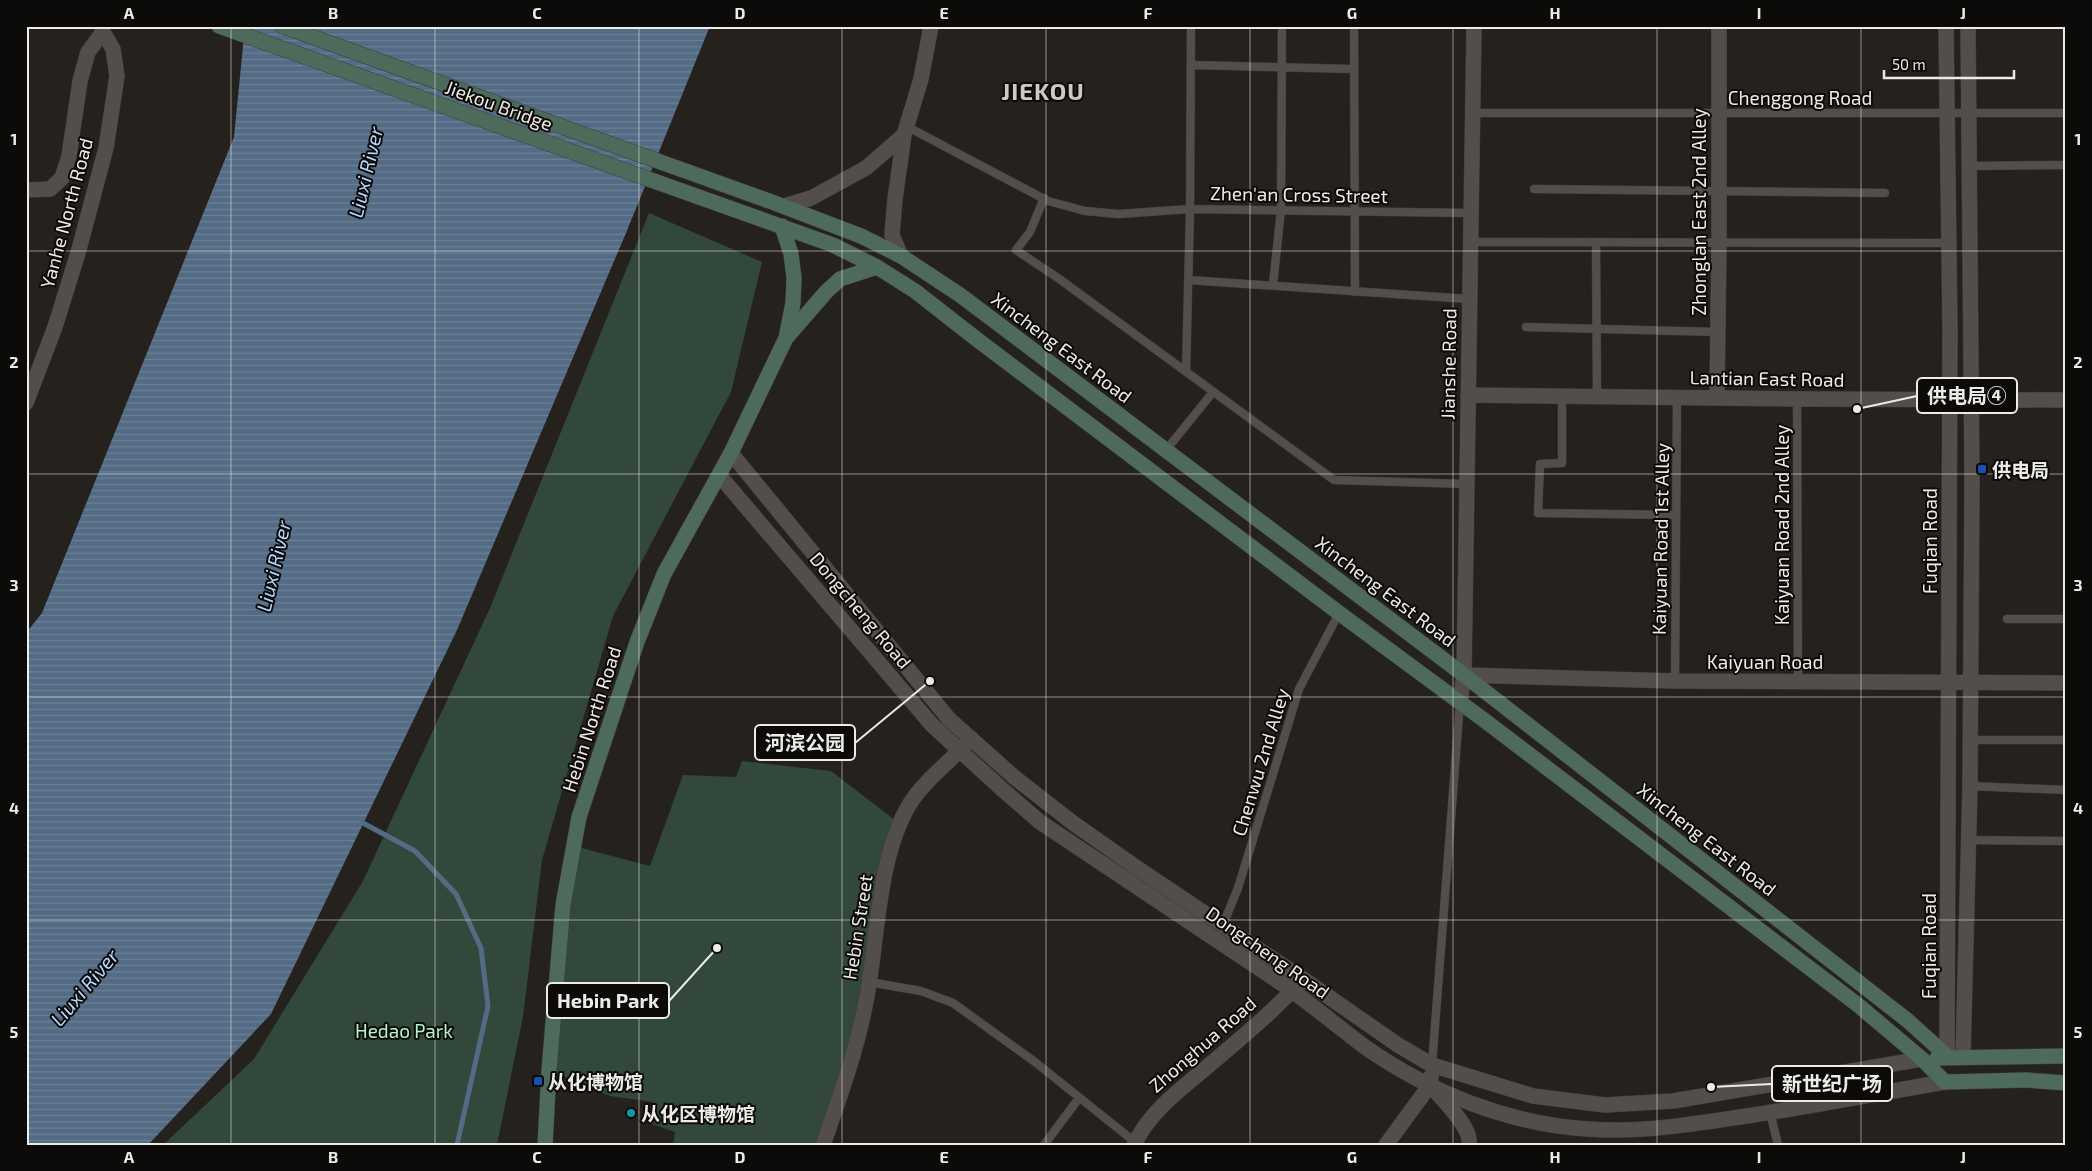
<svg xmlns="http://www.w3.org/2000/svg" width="2092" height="1171" font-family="'Exo 2','Noto Sans SC',sans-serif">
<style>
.park{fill:#32483a}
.water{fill:url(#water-rules)}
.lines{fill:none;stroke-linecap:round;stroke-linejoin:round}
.stream{stroke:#546b85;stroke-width:5}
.service-casing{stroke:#3f3c38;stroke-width:9}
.minor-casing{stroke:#3f3c38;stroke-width:16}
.tertiary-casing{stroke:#3f3c38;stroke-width:16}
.secondary-casing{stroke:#3f3c38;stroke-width:16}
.service{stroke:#534e49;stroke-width:8}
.minor{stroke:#534e49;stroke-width:15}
.tertiary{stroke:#534e49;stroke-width:15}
.secondary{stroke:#4d6a5a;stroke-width:15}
.grid{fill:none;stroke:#edebe7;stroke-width:1;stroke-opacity:0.55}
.transit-dot{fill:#1a4fb4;stroke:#0c0b09;stroke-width:2}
.culture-dot{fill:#0f9aa8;stroke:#0c0b09;stroke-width:2}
.labels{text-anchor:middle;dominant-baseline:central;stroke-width:4;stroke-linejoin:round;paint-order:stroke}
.street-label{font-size:19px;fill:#edebe7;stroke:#0c0b09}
.poi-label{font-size:19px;font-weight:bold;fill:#edebe7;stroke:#0c0b09;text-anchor:start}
.park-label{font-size:19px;fill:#b6f2cc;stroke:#0c0b09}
.water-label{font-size:20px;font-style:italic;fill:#b7d8fe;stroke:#0c0b09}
.district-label{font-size:24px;font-weight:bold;letter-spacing:1px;fill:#cfc9c3;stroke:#0c0b09}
.leader{fill:none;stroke:#edebe7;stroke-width:2}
.callout-dot{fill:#edebe7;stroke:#0c0b09;stroke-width:2}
.callout{fill:#0c0b09;stroke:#edebe7;stroke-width:2}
.callout-label{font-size:20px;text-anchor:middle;font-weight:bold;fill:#edebe7}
.neatline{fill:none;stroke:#edebe7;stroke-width:2}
.grid-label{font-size:16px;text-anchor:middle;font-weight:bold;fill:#edebe7}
</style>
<defs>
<pattern id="water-rules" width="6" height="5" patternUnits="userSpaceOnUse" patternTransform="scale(1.25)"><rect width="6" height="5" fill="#546b85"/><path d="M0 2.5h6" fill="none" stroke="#6d8096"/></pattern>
</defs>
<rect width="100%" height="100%" fill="#25211c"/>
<path class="park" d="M649,213L762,262L731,392L613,616L542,860L523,1017L497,1145H163L254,1059L363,881L490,608Z
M742,761L831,771L900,824L867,997L823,1145H673L675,1132L652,1124L653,1102L610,1096L549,1070L574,846L650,866L683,775L736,777Z"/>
<path class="water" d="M245,26H710L626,233L457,630L271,1014L148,1145H26V633L42,613L234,137Z"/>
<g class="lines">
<path class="stream" d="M363,823L415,851L456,894L481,948L488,1006L457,1145"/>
<g class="service-casing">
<path id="service" d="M1354,26L1355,292
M1191,65L1354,69
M1472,113H2066
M906,126L1048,201L1085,211L1119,214L1190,209L1471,213
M1969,166L2066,165
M1534,189L1885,193
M1044,198L1030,232L1016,250L1058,278L1334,480L1467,484
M1470,242L1949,243
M1596,243L1597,396
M1188,280L1469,299
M1273,285L1281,210L1282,26
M1526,327L1718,332
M1186,372L1190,209L1191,26
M1562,396V463L1540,464L1538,513L1676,515
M1797,399L1798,681
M1166,450L1213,392
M2007,619H2066
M1675,681L1677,397
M1970,740H2066
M1970,786L2066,790
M1968,840L2066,841
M1223,925L1238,888L1299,689L1339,613
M869,982L921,991L953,1003L1035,1062L1135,1142
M1432,1065L1460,702
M1770,1112L1778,1145
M1044,1145L1079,1098"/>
</g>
<g class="minor-casing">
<path id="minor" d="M26,190L50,189L62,178L69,156L80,81L88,52L103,32
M1717,398L1719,244V26
M26,403L55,327L78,253L106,148L117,76L113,49L103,32L102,26
M1430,1085C1441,1098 1473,1128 1469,1145
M823,1145C840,1096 858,1047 867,996C878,935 878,858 909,805C925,779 952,761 971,738
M1134,1145C1149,1112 1180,1090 1207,1067C1240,1039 1274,1011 1303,979"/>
</g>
<g class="tertiary-casing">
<path id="tertiary" d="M1946,26L1950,331L1947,1056
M784,206L811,198L866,168L904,135
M901,256L892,235L895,199L904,135L921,79L931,26
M1468,395L1805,399L2066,400
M731,453L949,719L1014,777L1073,823L1137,868L1303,979L1398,1045L1432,1065L1533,1096L1605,1105L1673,1101L1922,1059
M719,475L932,725L1003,790L1040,822C1120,876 1201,929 1281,983C1310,1003 1337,1026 1365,1047C1431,1093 1508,1124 1588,1129C1642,1133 1694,1124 1747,1116C1813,1106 1879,1093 1945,1082
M1464,675L1675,681L2066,683
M1460,702L1464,675L1474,26
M1963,1056L1970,786L1972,480L1968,26
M1386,1145L1430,1085L1431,1076"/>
</g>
<g class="secondary-casing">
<path id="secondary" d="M219,26L766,221L833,245L877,267L915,291L979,341L1339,613L1488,723L1858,1005L1922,1059L1945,1082
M282,26L772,202L861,236L901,256L960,295L1464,675L1907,1020L1947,1056
M787,337L826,292L840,279L877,267
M1937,1058L2066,1056
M1945,1082L2026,1080L2066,1083
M545,1145L549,1070L563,905L579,817L637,642L664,574L731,453L786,338L793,303L794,278L791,254L782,226"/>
</g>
<use href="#service" class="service"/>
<use href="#minor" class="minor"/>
<use href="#tertiary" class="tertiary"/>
<use href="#secondary" class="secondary"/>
</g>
<path class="grid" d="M231,26V1145M435,26V1145M639,26V1145M842,26V1145M1046,26V1145M1250,26V1145M1453,26V1145M1657,26V1145M1861,26V1145M26,251H2066M26,474H2066M26,697H2066M26,920H2066"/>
<g class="transit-dot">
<rect x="1977" y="464" width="10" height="10" rx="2.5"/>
<rect x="533" y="1076" width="10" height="10" rx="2.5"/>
</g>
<circle class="culture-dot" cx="631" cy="1113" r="5"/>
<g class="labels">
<g class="street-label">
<text x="1800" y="97">Chenggong Road</text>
<text transform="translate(499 105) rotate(20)">Jiekou Bridge</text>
<text transform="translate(1299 194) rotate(1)">Zhen'an Cross Street</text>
<text transform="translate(1698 212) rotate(-90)">Zhonglan East 2nd Alley</text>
<text transform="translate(66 213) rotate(-75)">Yanhe North Road</text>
<text transform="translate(1062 347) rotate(37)">Xincheng East Road</text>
<text transform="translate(1448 364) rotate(-89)">Jianshe Road</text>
<text transform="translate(1767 378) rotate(1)">Lantian East Road</text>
<text transform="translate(1781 525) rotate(-90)">Kaiyuan Road 2nd Alley</text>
<text transform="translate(1660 539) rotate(-89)">Kaiyuan Road 1st Alley</text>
<text transform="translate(1929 541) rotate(-90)">Fuqian Road</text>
<text transform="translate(1386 591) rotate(37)">Xincheng East Road</text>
<text transform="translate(861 610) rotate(50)">Dongcheng Road</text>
<text x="1765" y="661">Kaiyuan Road</text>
<text transform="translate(591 719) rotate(-72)">Hebin North Road</text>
<text transform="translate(1260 762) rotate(-73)">Chenwu 2nd Alley</text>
<text transform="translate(1707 839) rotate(38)">Xincheng East Road</text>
<text transform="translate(857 927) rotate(-81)">Hebin Street</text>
<text transform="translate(1928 946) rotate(-90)">Fuqian Road</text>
<text transform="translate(1268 952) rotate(35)">Dongcheng Road</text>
<text transform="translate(1202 1044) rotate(-41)">Zhonghua Road</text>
</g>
<g class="poi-label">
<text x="1992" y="469">供电局</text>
<text x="548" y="1081">从化博物馆</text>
<text x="641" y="1113">从化区博物馆</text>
</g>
<g class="park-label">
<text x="404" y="1030">Hedao Park</text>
</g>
<g class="water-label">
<text transform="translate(365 172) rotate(-77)">Liuxi River</text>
<text transform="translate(273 566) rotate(-77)">Liuxi River</text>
<text transform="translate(84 987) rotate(-50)">Liuxi River</text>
</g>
<g class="district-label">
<text x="1043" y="90">JIEKOU</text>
</g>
</g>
<path class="leader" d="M1857 409L1917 396M930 681L855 743M717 948L669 1001M1711 1087L1772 1084"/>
<g class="callout-dot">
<circle cx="1857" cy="409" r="5"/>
<circle cx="930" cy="681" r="5"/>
<circle cx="717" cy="948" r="5"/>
<circle cx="1711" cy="1087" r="5"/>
</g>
<g class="callout">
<rect x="1917" y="378" width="100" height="35" rx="5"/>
<rect x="755" y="725" width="100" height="35" rx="5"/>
<rect x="547" y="983" width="122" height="35" rx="5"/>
<rect x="1772" y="1066" width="120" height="35" rx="5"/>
</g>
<g class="callout-label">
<text x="1967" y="403">供电局④</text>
<text x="805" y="750">河滨公园</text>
<text x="608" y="1008">Hebin Park</text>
<text x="1832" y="1091">新世纪广场</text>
</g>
<rect width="2092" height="1171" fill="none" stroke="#0c0b09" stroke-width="55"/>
<path d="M1884 70v8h130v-8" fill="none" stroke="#edebe7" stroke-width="2.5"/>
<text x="1892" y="70" font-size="15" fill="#edebe7" stroke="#0c0b09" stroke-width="4" paint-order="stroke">50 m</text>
<rect x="28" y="28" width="2036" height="1116" class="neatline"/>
<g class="grid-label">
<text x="129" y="19">A</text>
<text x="333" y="19">B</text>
<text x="537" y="19">C</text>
<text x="740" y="19">D</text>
<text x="944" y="19">E</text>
<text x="1148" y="19">F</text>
<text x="1352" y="19">G</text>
<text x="1555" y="19">H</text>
<text x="1759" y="19">I</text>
<text x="1963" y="19">J</text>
<text x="14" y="145">1</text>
<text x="2078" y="145">1</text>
<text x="14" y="368">2</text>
<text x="2078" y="368">2</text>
<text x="14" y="591">3</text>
<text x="2078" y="591">3</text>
<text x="14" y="814">4</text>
<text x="2078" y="814">4</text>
<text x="14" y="1038">5</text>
<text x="2078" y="1038">5</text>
<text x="129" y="1163">A</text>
<text x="333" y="1163">B</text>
<text x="537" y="1163">C</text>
<text x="740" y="1163">D</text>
<text x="944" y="1163">E</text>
<text x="1148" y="1163">F</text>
<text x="1352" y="1163">G</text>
<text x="1555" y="1163">H</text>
<text x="1759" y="1163">I</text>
<text x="1963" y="1163">J</text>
</g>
</svg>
